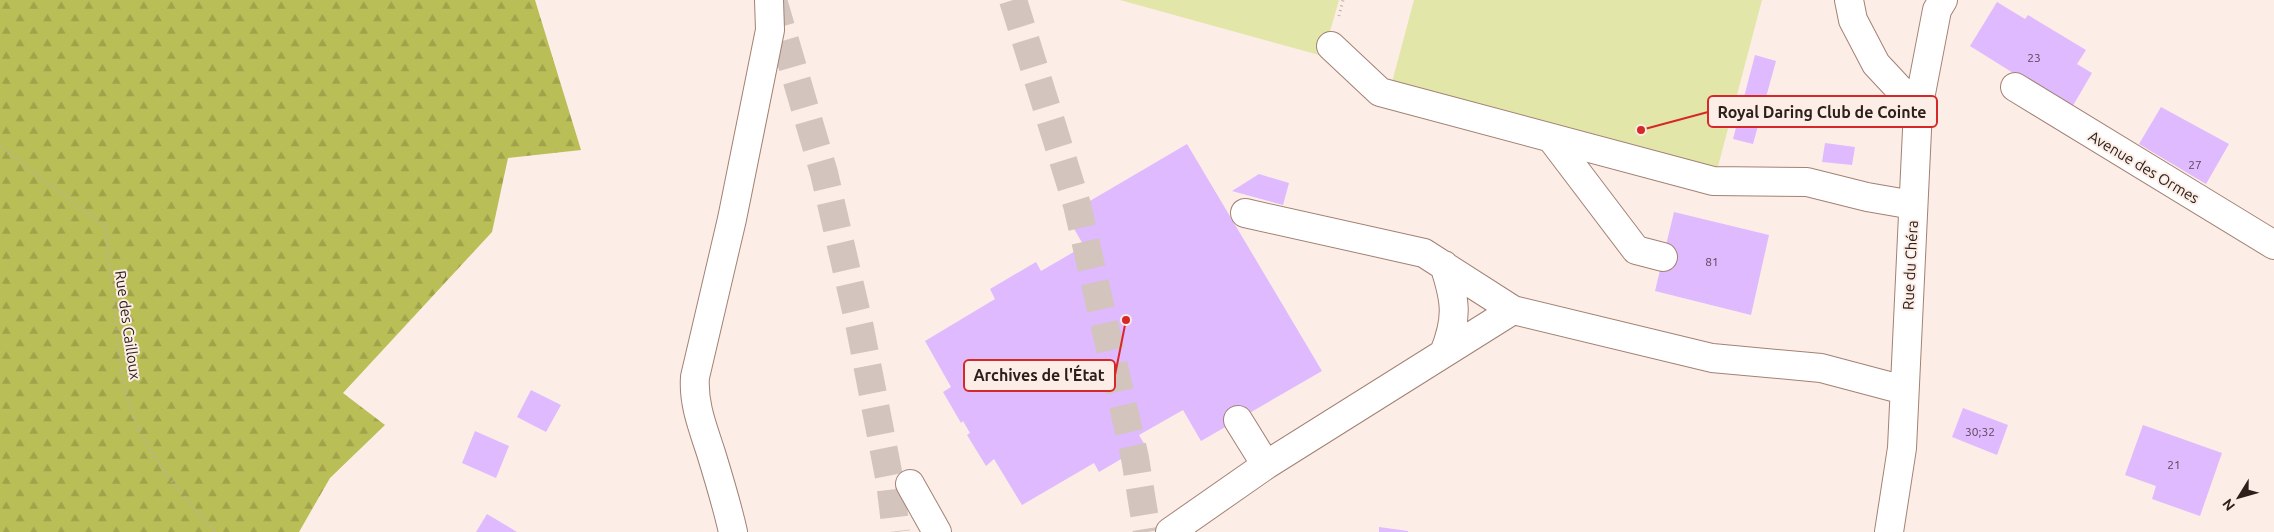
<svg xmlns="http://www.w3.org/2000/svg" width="2274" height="532" font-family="Ubuntu,sans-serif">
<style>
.green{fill:#e2e6a8}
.forest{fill:url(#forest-firs)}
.building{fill:#e0bafe}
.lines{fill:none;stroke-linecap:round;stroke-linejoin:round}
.highway-tunnel{stroke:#d3c4be;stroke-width:28;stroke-dasharray:28 14;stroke-linecap:butt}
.minor-casing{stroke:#a38174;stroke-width:30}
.path{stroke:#beafa9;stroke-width:3;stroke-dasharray:1 4;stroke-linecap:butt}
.minor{stroke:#fff;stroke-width:28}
.labels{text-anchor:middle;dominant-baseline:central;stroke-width:4;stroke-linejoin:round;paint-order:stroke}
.number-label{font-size:12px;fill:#5a4653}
.street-label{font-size:15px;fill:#2d201a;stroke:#fcede7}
.leader{fill:none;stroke:#d62828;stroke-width:2}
.callout-dot{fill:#d62828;stroke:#fcede7;stroke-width:2}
.callout{fill:#fcede7;stroke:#d62828;stroke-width:2}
.callout-label{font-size:16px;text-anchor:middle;font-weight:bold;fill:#2d201a}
</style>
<defs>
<pattern id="forest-firs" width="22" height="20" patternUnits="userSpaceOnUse" patternTransform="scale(1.25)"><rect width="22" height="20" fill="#babe56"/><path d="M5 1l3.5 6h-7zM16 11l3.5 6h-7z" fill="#a0a34a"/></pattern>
</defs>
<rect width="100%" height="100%" fill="#fcede7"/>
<path class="green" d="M1120,0H1339L1323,56Z
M1414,0H1762L1716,174L1391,86Z"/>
<path class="forest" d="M0,0H535L581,150L508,158L492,232L343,393L385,425L330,478L299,532H0Z"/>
<path class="building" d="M1997,2L2025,19L2028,15L2086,50L2077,64L2092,73L2071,109L1970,46Z
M1755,55L1776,61L1753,144L1733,139Z
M2161,107L2229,144L2206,184L2139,144Z
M1825,143L1855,147L1852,165L1822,162Z
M1187,144L1322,371L1201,441L1183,410L1139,435L1145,445L1099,472L1094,463L1022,505L994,459L986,466L967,435L970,433L963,421L961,423L943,392L951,387L925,341L995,299L990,289L1036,262L1041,271L1084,246L1066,215Z
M1259,174L1289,183L1283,205L1232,191Z
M1674,212L1769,235L1751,315L1655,291Z
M531,390L561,405L546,432L517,417Z
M1963,408L2008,425L1997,455L1952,437Z
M2143,425L2222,453L2200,516L2152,499L2156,486L2125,475Z
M475,431L509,446L496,478L462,463Z
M487,514L517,532H476Z
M1379,527L1408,531V532H1379Z"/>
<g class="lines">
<path class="highway-tunnel" d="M773,0L824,173L860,328L890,482L896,532
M1013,0L1077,205L1135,458L1147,532"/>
<g class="minor-casing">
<path id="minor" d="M1849,0L1853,20L1876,64L1918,109
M1331,46L1380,92L1713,181L1807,182L1867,197L1913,205
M2015,87L2274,245
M1551,138L1636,250L1663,257
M1245,213L1424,253L1513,310L1712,358L1821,368L1904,390
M1444,265C1456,301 1458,318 1444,353
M1238,420L1266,465
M910,484L937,532
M733,532C727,505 719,479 711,453C703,428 693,404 695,377L732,219L770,30L769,0
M1170,532L1266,465L1513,310
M1889,532L1902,448L1918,109L1937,10L1943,0"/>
</g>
<path class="path" d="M1339,16L1343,0
M0,147L106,227C107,252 111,277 114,302C118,343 120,387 137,425C154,464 187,500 215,532"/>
<use href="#minor" class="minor"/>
</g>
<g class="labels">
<g class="number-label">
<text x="2034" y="57">23</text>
<text x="2195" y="164">27</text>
<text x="1712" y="261">81</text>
<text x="1980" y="431">30;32</text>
<text x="2174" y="464">21</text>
</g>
<g class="street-label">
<text transform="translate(2144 167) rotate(31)">Avenue des Ormes</text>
<text transform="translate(1910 265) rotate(-87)">Rue du Chéra</text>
<text transform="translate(128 325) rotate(82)">Rue des Cailloux</text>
</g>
</g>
<path class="leader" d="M1641 130L1708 112M1126 320L1115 375"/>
<g class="callout-dot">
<circle cx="1641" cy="130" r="5"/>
<circle cx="1126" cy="320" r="5"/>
</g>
<g class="callout">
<rect x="1708" y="96" width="229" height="31" rx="5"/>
<rect x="964" y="360" width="151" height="31" rx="5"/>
</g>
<g class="callout-label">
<text x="1822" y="118">Royal Daring Club de Cointe</text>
<text x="1039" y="381">Archives de l'État</text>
</g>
<g transform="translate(2239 497) rotate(233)" stroke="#fcede7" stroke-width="4" paint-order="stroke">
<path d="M0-4L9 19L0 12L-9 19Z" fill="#2d201a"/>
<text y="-8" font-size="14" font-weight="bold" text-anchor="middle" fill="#2d201a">N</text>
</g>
</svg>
